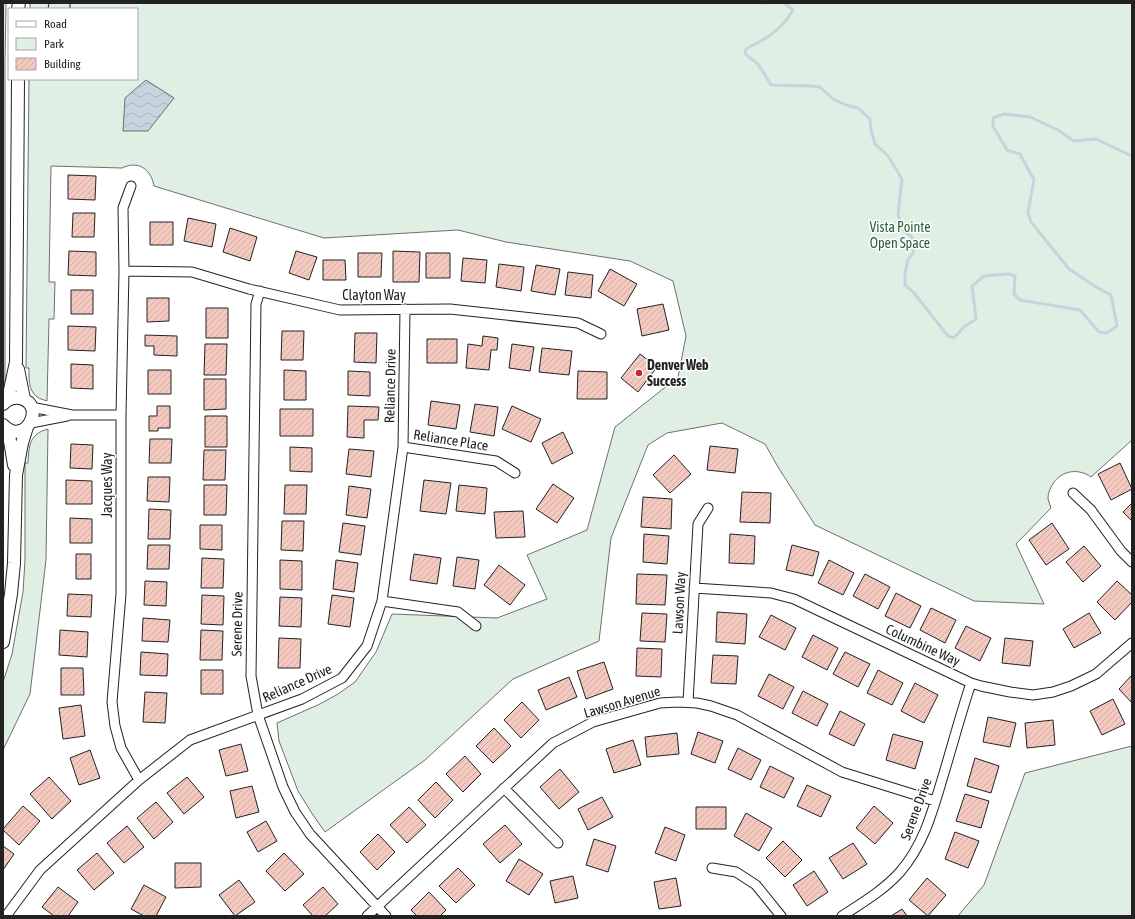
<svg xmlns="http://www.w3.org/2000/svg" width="1135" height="919" font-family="'Asap Condensed',sans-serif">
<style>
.green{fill:#e0efe3;stroke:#6f6f6f}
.water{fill:url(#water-waves);stroke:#6f6f6f}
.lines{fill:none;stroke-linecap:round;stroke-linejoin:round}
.stream{stroke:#c7d3dd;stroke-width:3}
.building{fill:url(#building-hatch);stroke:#222}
.minor-casing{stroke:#222;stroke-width:11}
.tertiary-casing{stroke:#222;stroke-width:14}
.minor{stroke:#fff;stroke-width:9}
.tertiary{stroke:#fff;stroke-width:12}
.fence{stroke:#222;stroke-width:1;stroke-dasharray:5 2;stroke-linecap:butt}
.poi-dot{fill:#c62828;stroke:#fff;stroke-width:1.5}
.labels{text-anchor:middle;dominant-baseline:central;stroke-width:3;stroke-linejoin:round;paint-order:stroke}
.park-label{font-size:14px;fill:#2f5e38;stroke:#fff}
.street-label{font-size:14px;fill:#222;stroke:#fff}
.poi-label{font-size:14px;font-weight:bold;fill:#222;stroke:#fff;text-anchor:start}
</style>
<defs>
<pattern id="water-waves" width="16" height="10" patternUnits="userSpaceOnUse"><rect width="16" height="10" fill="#c7d3dd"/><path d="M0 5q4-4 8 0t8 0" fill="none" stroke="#abb5bd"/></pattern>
<pattern id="building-hatch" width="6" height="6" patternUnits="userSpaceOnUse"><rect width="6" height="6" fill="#f3c9c0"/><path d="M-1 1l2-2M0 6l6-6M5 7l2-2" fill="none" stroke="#d0aca5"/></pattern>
</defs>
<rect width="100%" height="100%" fill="#fff"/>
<path class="green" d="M3,3H6L5,62V381L3,385Z
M30,3H1132V440L1091,477C1077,467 1059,471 1051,487C1049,491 1048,494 1048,499C1049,502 1050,505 1051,508L1016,544L1044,604L974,601L815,525L778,467L765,444L722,423L667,433L648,445L611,538L599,641L513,679L425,760L325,832L313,815L298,791L279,741L277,723L320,704L338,694L355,682L376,652L392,614L497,618L547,599L527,555L587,530L615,427L678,377L686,336L673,281L630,261L506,242L458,230L324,238L154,186C151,169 138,160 122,168L51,166L49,282H55L54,319H49L47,401C44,400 40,399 37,397C28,390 29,378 29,368H26L29,79H137V9H30Z
M48,429L46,560L30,694L3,750V682L12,654L23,592L25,560V463H28C29,446 29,434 48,429Z
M1132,746V916H958L984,885L1025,773Z"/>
<path class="water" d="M146,80L174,98L148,131H123L125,98Z"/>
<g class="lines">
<path class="stream" d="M761,3H765
M784,3L793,10C781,31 767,38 746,49L745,54L758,64L771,85L811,86L820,87L833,99L846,105L858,108L870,119L871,130L875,144L888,156L902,179L898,215L904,231L911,236L914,242L913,253L908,260L905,273V285L914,293L948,336L954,338L964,327L976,319L972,286L984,276L1009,274L1015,276L1014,294L1020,300L1080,310L1099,332L1107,333L1117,326L1111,295L1096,287L1069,269L1031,222L1028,212L1034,180L1020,154L1007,150L993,126V118L1004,114L1030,117L1058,130L1074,141L1096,139L1132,156"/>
</g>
<path class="building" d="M68,175L96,176L95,200L68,199Z
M73,213H95L94,237H72Z
M188,218L216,224L212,247L184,241Z
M150,222H173V245H150Z
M230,228L257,237L250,261L223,252Z
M69,251L96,252V276L68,275Z
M296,251L317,257L309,280L289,273Z
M393,251L420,252L419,282H393Z
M358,253H382L381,277H358Z
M426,253H450V278H426Z
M463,258L487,260L485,283L461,281Z
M323,260H345L346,280H323Z
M499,264L524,267L521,291L496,287Z
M536,265L560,269L555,295L531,291Z
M610,269L637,284L624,306L598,291Z
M568,272L593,275L591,298L565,295Z
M71,290H93V314H71Z
M147,298H169V321L147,322Z
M663,304L669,330L642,336L637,309Z
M206,308H228V338H206Z
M68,326L96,327L95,351L68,350Z
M282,331H304L303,360H281Z
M355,333H377L376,363L354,362Z
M145,335L177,336V356L154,355V346H145Z
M483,336L498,338L497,350H491L489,370L466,368L468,344L482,346Z
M427,339H457V363H427Z
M205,344H227L226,375H204Z
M512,344L534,347L530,371L509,368Z
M542,348L572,351L569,375L539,372Z
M640,354L657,367L638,392L621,378Z
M71,364L93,365V389L71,388Z
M148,370H171V394H148Z
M284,370L306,371V400H284Z
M348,371L370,372V396L348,395Z
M578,371L607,372V399H577Z
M204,379H226V409L204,410Z
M431,401L460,405L456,429L428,425Z
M475,404L498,407L494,436L470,432Z
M157,406H170V428H158V431H149V416H157Z
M348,406L379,407L378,420H364V438L347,437Z
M512,406L541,419L531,442L502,429Z
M280,409H313V436H280Z
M205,416H227V447H205Z
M563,432L573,453L552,464L542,443Z
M150,439H172L171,463H149Z
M71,444L93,445L92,469L70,468Z
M710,446L738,449L735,473L707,470Z
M290,447L312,448V472L290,471Z
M349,449L374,451L371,477L346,474Z
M204,450H226L225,480H203Z
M674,455L691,474L670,493L653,475Z
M1120,463L1132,489L1111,500L1098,474Z
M148,477H170L169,502L147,501Z
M66,480L92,481V504H66Z
M424,480L451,483L446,514L420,511Z
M553,484L574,498L557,523L536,509Z
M204,485H227L226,515H204Z
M285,485H307L306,514H284Z
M459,485L487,488L485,514L456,511Z
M349,486L371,489L367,518L346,515Z
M742,492L771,493L770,523L740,522Z
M643,497L672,499L671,529L641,527Z
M1132,503V521L1123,512Z
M149,509L171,510L170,539H148Z
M523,511L525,537L496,538L494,512Z
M70,518L92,519V543H70Z
M282,521H304L303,551L281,550Z
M343,523L365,526L361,555L339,552Z
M1052,523L1069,549L1046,565L1029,540Z
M200,525H222V550L200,549Z
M644,534L669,536L667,564L643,562Z
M730,534L755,536L754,564L729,563Z
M148,545H170L169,569H147Z
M792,545L819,552L813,576L786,570Z
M1084,546L1101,566L1083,582L1066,562Z
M76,554H91V579H76Z
M414,554L441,558L437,584L410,580Z
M457,557L479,560L475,589L453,586Z
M202,558L224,559L223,588H201Z
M280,560L302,561V590L280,589Z
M336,560L358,563L354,592L333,589Z
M829,560L854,573L843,595L818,583Z
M499,565L525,585L510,605L484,585Z
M637,574L667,575L665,605L636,604Z
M865,574L890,587L878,609L853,596Z
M145,581L167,582L166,606L144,605Z
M1117,581L1132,595V602L1115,620L1097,602Z
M896,593L921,606L910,628L885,616Z
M68,594L92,595L91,617L67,616Z
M202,595L224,596L223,625L201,624Z
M332,595L354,598L350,627L328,624Z
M280,597L302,598L301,627L279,626Z
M931,608L956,620L945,643L920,630Z
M717,612L747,614L745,644L716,642Z
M642,613L667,614L665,642L640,641Z
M1089,613L1101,633L1074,648L1063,629Z
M771,615L796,628L785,650L759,637Z
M143,618L170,620L168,642L142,641Z
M966,626L991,638L980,661L955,648Z
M60,630L88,632L87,657L59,655Z
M201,630L223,631L222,660H200Z
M813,635L838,648L827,670L802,657Z
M279,638L301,639L300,668H278Z
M1005,638L1033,641L1030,666L1002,663Z
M637,648L662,649L661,677L636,676Z
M141,652L168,654L167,676L140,675Z
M845,652L870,664L858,687L833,674Z
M713,655L738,656L736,684L711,683Z
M604,662L613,689L586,699L577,671Z
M61,668H83L84,695H61Z
M201,670H223V694H201Z
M878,670L903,683L892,705L867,693Z
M769,674L794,687L783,709L758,696Z
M1132,675V703L1119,689Z
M569,677L577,697L546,710L538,690Z
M915,683L938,695L924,723L901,711Z
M803,691L828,704L817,726L792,713Z
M145,692L167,693L165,723L143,722Z
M1113,699L1125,724L1102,735L1090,711Z
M522,702L539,720L521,738L504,720Z
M81,705L85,736L63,739L59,708Z
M840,711L865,724L854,746L829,734Z
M988,717L1016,723L1010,747L983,742Z
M1053,720L1055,745L1027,748L1025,723Z
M494,728L511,746L493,763L476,746Z
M698,732L723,741L715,763L691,754Z
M677,733L679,754L647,757L645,737Z
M893,734L923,742L915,769L886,760Z
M633,740L641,765L614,773L606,749Z
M241,744L248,771L226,776L219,750Z
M738,748L761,760L751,780L728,769Z
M90,750L100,778L79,785L70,758Z
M465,756L481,774L463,792L446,774Z
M975,758L999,766L991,793L967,786Z
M770,766L794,778L784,798L760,787Z
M560,769L579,792L559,809L540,787Z
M49,777L71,801L52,819L30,794Z
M187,777L204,797L184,814L167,793Z
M436,782L453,800L435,818L418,800Z
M807,785L831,796L821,817L797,806Z
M252,786L259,812L236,818L230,791Z
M965,794L989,801L981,828L956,821Z
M602,797L613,817L588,830L578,809Z
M156,802L173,822L154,839L137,818Z
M23,806L40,821L19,845L3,830V829Z
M874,806L893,823L875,844L856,828Z
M409,807L426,825L407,843L390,825Z
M696,807H726V829H696Z
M746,813L772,828L759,851L734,836Z
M266,821L277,841L258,852L247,832Z
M505,825L522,844L500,863L483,844Z
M127,826L144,847L124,863L107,843Z
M665,827L685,835L676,861L655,853Z
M955,832L979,841L968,868L945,859Z
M378,834L395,852L377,870L360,852Z
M594,839L616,846L608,872L586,865Z
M783,841L802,860L785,877L766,858Z
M853,843L867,864L843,879L829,858Z
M3,846L14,854L3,870Z
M97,853L114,873L94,890L77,870Z
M284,853L304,874L285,891L266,871Z
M519,859L543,874L529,895L506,881Z
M175,863H201V887L175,888Z
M458,868L475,885L456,903L439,886Z
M814,871L828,892L807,906L793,885Z
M573,876L578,898L555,903L550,881Z
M676,878L681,906L659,909L654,882Z
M927,878L946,895L928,916L909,900Z
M239,880L255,902L235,916L219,895Z
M144,885L166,897L156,916H144L131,909Z
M58,887L78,902L68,916H54L42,907Z
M323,887L338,904L325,916H313L303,905Z
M429,892L446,910L440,916H417L411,910Z
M902,909L907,916H891Z"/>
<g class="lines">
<g class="minor-casing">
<path id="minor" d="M131,186L123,208L124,271L121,415V594L112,702L115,726L121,748L139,780
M124,271L192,272L249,289L340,310L450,309L578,323L601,334
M260,291L256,304L251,676L258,715L283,787L295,812L310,834L386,916
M31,407L72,415H121
M31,423L67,416
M403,447L496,461L515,473
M1073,493L1091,510L1121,551L1132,562
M694,588L771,593L794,599L971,683L981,686L1010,692L1033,695L1053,692L1071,686L1096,674L1132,643
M382,601L458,612L476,626
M688,702L698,524L708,508
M504,788L558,843
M712,868L736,872L756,885L781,916
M6,916L40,870L139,780L190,740L302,699L342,678L367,646L382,601L403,447L405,309
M367,916L553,743L593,722L660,703L678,702L697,703L711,706L737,715L842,772L935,801
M842,916C862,903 884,890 900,872C925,843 933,809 944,773C953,743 961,713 971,683"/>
</g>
<g class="tertiary-casing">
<path id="tertiary" d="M18,9L19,3
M18,369L24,399
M5,402L10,390L16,362L18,79
M3,404C8,399 13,397 20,398C48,405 24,448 3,425
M8,429L14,465
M3,642L11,594L14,563L16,475L22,443L27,427"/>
</g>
<use href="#minor" class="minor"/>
<use href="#tertiary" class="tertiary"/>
<path class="fence" d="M48,9L49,3
M70,9V3"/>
</g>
<circle class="poi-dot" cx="639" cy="373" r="4"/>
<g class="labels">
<g class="park-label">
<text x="900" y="227">Vista Pointe<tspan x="900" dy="16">Open Space</tspan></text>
</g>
<g class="street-label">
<text x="374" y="295">Clayton Way</text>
<text transform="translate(390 386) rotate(-89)">Reliance Drive</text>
<text transform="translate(451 440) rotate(9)">Reliance Place</text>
<text transform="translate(107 485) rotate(-90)">Jacques Way</text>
<text transform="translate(679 603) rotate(-87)">Lawson Way</text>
<text transform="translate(237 624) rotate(-89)">Serene Drive</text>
<text transform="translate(923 645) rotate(25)">Columbine Way</text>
<text transform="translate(297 683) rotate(-24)">Reliance Drive</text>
<text transform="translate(622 702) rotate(-17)">Lawson Avenue</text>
<text transform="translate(916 809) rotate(-70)">Serene Drive</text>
</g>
<g class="poi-label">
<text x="647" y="365">Denver Web<tspan x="647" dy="16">Success</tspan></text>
</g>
</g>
<rect width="1135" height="919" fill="none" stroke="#222222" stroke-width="8"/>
<rect x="8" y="8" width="130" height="72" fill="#ffffff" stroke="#a7a7a7"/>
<rect x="16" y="21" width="20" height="6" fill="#ffffff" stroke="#a7a7a7"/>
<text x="44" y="28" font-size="12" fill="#222222">Road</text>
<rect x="16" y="38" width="20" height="12" fill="#e0efe3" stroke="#a7a7a7"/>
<text x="44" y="48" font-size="12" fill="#222222">Park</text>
<rect x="16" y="58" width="20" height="12" fill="url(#building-hatch)" stroke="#a7a7a7"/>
<text x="44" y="68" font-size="12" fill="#222222">Building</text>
</svg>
